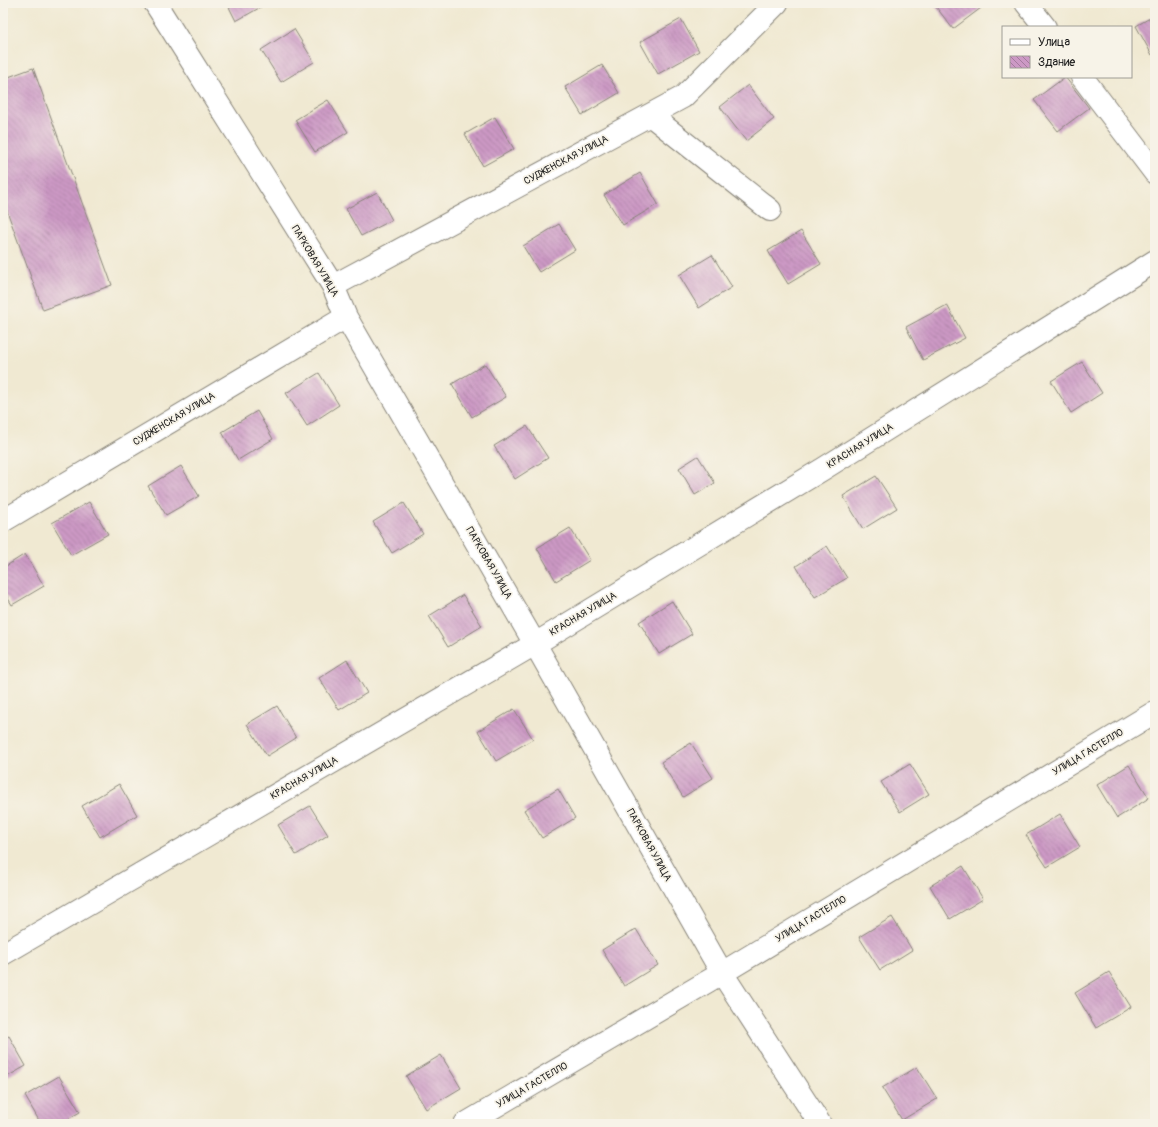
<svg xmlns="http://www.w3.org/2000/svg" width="1158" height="1127" font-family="Pangolin,sans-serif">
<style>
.building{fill:url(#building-back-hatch)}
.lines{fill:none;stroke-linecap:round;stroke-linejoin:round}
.minor-casing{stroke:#868277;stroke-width:24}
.minor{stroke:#fff;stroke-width:22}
.labels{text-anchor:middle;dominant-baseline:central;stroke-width:3.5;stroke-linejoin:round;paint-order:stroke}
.street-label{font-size:10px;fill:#1c1c1c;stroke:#f7f3e8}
</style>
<defs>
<pattern id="building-back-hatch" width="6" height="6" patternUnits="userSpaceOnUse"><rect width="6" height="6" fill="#cc99c5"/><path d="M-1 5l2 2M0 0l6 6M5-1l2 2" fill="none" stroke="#a57c9f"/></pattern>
</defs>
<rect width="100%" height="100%" fill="#f7f3e8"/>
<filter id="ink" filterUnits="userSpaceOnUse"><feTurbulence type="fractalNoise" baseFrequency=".025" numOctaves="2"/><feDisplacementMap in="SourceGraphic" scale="8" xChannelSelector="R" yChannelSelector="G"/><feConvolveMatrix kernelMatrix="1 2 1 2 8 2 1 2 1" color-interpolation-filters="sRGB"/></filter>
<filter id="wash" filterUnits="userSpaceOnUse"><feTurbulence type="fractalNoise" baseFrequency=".012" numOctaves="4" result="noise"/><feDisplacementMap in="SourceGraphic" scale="16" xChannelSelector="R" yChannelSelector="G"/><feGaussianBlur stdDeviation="0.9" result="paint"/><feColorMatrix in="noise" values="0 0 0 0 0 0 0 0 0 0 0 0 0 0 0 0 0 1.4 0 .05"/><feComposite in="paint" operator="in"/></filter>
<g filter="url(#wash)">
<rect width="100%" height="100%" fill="#f0e9d2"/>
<g id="blocks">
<path class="building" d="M227,3H259L261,7L236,21Z
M933,3H977L981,8L953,29Z
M1155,15V53L1152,55L1136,26Z
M681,19L699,51L658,74L640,42Z
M294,29L314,62L281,82L261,50Z
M602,65L619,93L582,115L565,87Z
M33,68L112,285L43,310L3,200V79Z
M1065,77L1089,108L1058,131L1034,100Z
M748,85L774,119L746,141L720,107Z
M328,100L348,132L315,152L295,120Z
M495,117L514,149L483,166L465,134Z
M640,173L658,204L623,225L604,195Z
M377,192L392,220L361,236L346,209Z
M559,224L575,250L539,272L523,246Z
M801,231L821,264L788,284L768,251Z
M712,255L732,287L699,308L679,275Z
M947,305L965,338L923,360L906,327Z
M1082,362L1102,393L1071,413L1051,381Z
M485,364L506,397L472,417L452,384Z
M319,373L339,405L307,426L286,393Z
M257,411L273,439L238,460L222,432Z
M527,426L548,458L515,479L494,446Z
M698,456L715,483L695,495L679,468Z
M181,466L199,496L166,515L148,486Z
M876,476L897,508L863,529L843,496Z
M89,502L108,534L71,555L52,523Z
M404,503L423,534L392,553L373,522Z
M570,528L590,560L556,581L537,548Z
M827,546L847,578L815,597L796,566Z
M25,554L44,586L12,605L3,590V568Z
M463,595L482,626L448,647L429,616Z
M672,601L692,634L659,654L639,622Z
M347,660L367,693L339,710L319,678Z
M277,706L296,738L267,756L247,724Z
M514,709L533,739L496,761L478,731Z
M691,743L713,778L683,797L661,762Z
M910,764L929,794L900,812L881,782Z
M1129,765L1149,798L1117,818L1097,785Z
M119,784L137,815L100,837L82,806Z
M558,789L575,818L542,838L524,810Z
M310,806L328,835L296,855L278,825Z
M1060,814L1080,847L1047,867L1026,835Z
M963,866L983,899L950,919L930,886Z
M892,917L912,950L880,970L859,937Z
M636,929L658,965L624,986L602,950Z
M1109,972L1131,1007L1096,1028L1075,993Z
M9,1036L26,1066L3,1079V1039Z
M441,1055L461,1088L426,1109L406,1076Z
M917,1067L937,1099L902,1120L882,1088Z
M59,1076L80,1112L59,1124H41L25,1096Z"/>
</g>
</g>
<g filter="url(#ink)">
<use href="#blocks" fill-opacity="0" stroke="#868277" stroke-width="1"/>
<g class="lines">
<g class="minor-casing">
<path id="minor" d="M155,3L333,286L346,317L535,644L722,973L820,1124
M1026,3L1045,27
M1082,77L1155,173
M650,115L770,210
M333,286L683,97L777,3
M3,521L346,317
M3,954L535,644L823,469L1155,261
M465,1124L722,973L1155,712"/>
</g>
<use href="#minor" class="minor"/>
</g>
</g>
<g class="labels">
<g class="street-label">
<text transform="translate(566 160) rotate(-28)">СУДЖЕНСКАЯ УЛИЦА</text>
<text transform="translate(315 261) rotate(59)">ПАРКОВАЯ УЛИЦА</text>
<text transform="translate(174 419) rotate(-31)">СУДЖЕНСКАЯ УЛИЦА</text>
<text transform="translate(860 446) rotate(-32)">КРАСНАЯ УЛИЦА</text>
<text transform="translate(489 563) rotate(60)">ПАРКОВАЯ УЛИЦА</text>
<text transform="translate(583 614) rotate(-31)">КРАСНАЯ УЛИЦА</text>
<text transform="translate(1088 752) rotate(-31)">УЛИЦА ГАСТЕЛЛО</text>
<text transform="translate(304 778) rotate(-30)">КРАСНАЯ УЛИЦА</text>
<text transform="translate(649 845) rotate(61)">ПАРКОВАЯ УЛИЦА</text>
<text transform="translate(811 919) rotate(-31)">УЛИЦА ГАСТЕЛЛО</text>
<text transform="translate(532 1085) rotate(-30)">УЛИЦА ГАСТЕЛЛО</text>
</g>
</g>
<rect width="1158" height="1127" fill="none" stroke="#f7f3e8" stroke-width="16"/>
<rect x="1002" y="26" width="130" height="52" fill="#f7f3e8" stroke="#9f9d96"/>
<rect x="1010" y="39" width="20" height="6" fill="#ffffff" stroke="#9f9d96"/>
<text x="1038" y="46" font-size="12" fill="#1c1c1c">Улица</text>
<rect x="1010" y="56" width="20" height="12" fill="url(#building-back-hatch)" stroke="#9f9d96"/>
<text x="1038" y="66" font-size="12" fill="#1c1c1c">Здание</text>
</svg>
